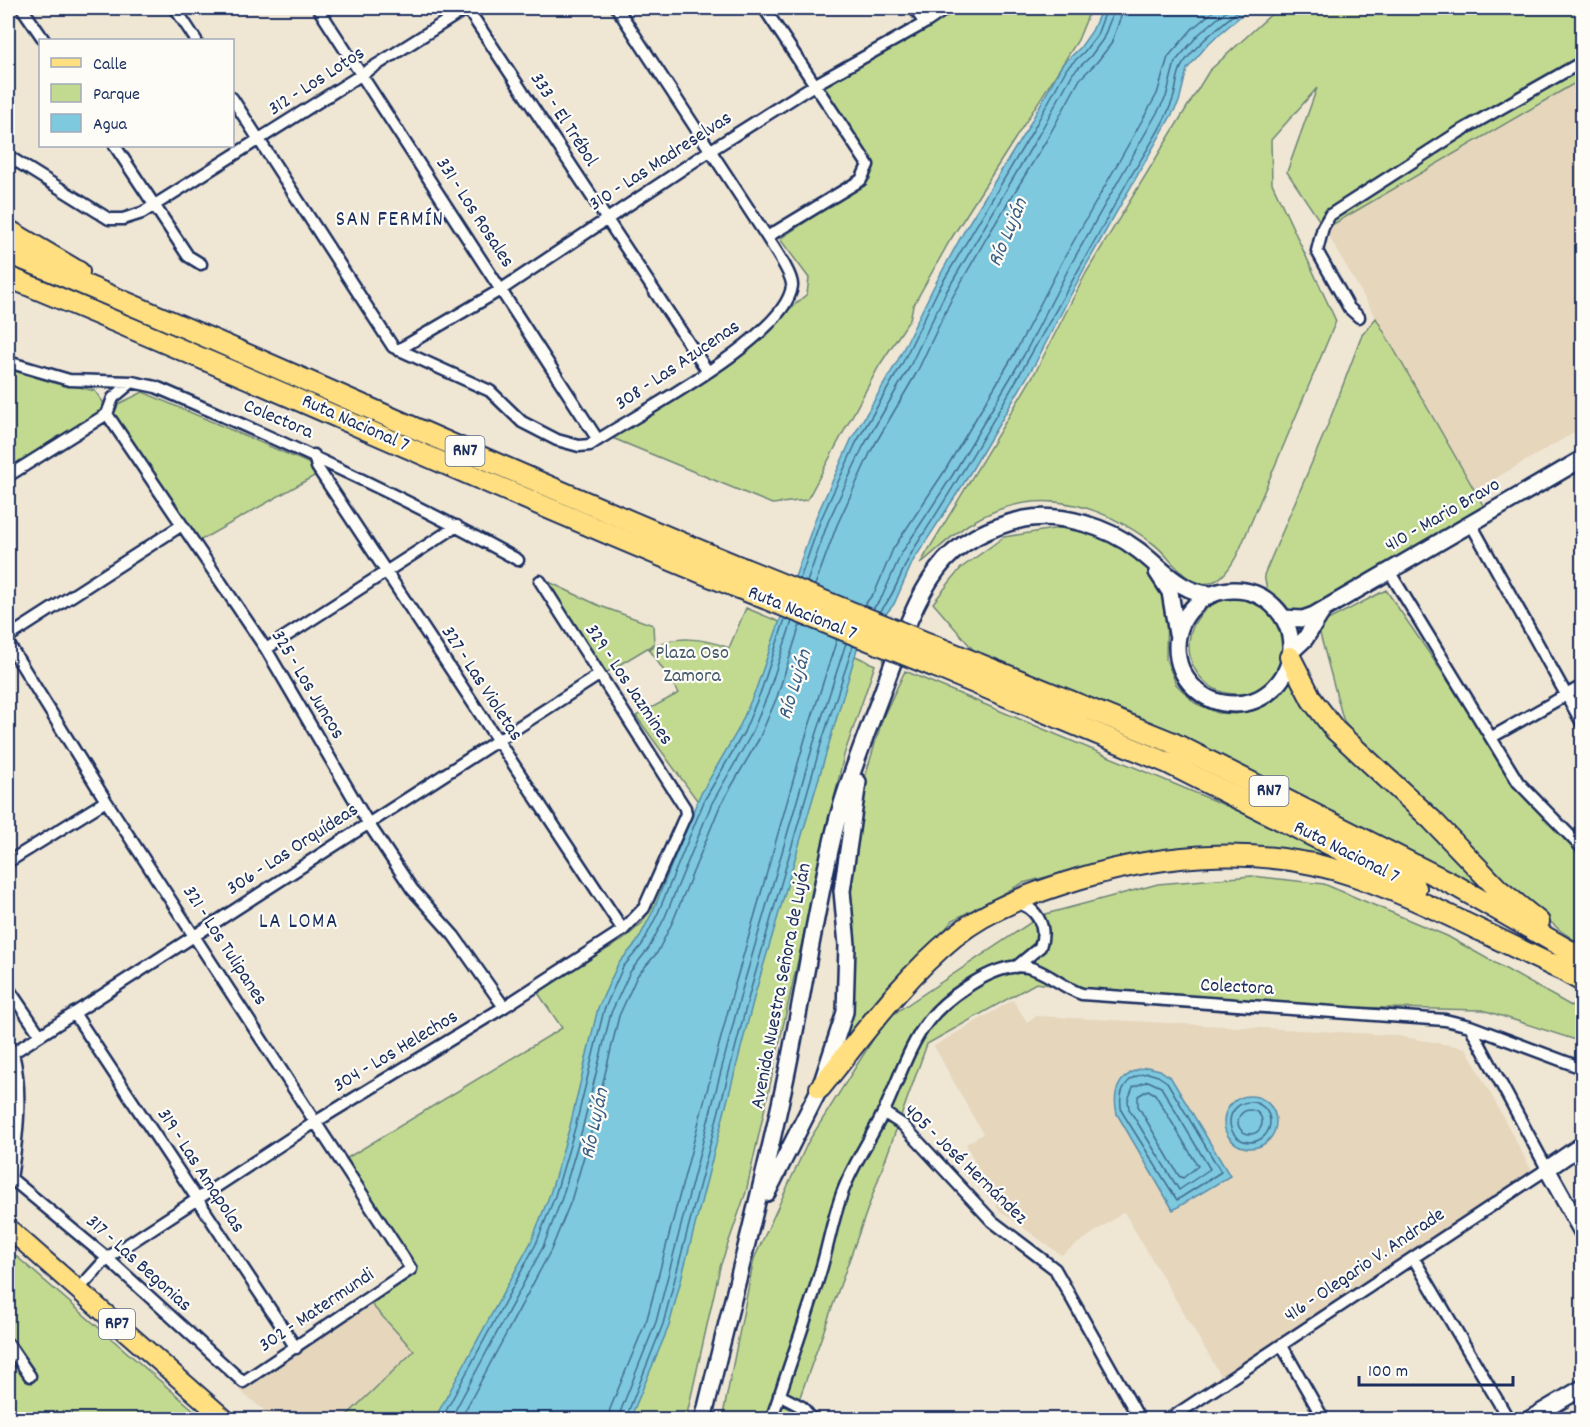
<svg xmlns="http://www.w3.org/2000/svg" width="1590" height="1427" font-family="Dekko,sans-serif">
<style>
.built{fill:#e5d6bc}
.green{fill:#c2da90;stroke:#6e8477;stroke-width:1.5}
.water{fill:#7ec9de;stroke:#568bab;stroke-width:1.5}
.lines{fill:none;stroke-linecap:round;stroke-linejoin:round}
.shore{stroke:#436d91;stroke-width:1.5}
.street-casing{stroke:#1b2f5e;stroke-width:15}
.secondary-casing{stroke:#1b2f5e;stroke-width:20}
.primary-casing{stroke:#1b2f5e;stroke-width:22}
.highway-casing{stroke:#1b2f5e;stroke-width:24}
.street{stroke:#fdfcf7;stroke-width:10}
.secondary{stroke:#fdfcf7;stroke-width:15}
.primary{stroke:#ffdf80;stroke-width:18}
.highway{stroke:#ffdf80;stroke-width:20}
.highway-bridge-casing{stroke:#1b2f5e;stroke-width:24;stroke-linecap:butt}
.highway-bridge{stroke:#ffdf80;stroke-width:20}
.labels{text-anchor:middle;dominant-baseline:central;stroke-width:4.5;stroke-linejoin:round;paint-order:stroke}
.shield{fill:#fdfcf7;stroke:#5f6c8c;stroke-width:1.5}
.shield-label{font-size:18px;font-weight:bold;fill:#1b2f5e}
.street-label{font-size:20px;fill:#1b2f5e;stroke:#fdfcf7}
.park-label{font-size:20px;fill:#455a6a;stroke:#fdfcf7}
.neighbourhood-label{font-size:21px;letter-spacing:1.5px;fill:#1b2f5e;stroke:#fdfcf7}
.water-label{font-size:21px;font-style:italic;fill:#395d84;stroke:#fdfcf7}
</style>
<rect width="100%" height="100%" fill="#efe6d4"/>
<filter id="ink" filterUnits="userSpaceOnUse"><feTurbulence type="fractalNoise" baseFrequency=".0167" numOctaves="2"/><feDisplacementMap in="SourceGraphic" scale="12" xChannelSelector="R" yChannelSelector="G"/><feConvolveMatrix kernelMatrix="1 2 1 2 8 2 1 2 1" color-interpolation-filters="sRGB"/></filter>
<g filter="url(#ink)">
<path class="built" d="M1582,79V428L1475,490L1325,229Z
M1013,1000L1027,1022L1036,1016L1392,1035L1466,1048L1534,1175L1223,1379L1124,1212L1061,1255L999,1210L966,1144L983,1134L934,1046Z
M371,1304L414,1350L342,1419H275L239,1390Z"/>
<path class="green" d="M948,8H1091L1078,40L949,242L913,306L910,319L879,366L807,500L772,504L610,437L715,371L766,334L784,314L807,294L809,278L780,239L870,179L874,167L822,86L927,28Z
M1278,8H1582V79L1325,229L1287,172L1317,88L1271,140L1272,183L1336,321L1239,551C1232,565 1220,587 1200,583C1179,578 1168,553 1151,542C1094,500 1033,485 969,524C952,535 936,551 920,564L1036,371L1086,273L1209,71Z
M1376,318L1487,512L1301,614L1286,612L1268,594L1264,575L1327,427L1362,335Z
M8,369L95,391L108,409L143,392L308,463L316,475L199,541L108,410L8,473Z
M1060,528L1108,537L1142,559L1167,601L1166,659L1176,684L1195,703L1218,713L1236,714L1258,708L1279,696L1292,677L1511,909L1330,811L976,653L933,603L961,568L1004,537Z
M549,582L600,606L653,625L654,644L604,674Z
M1386,590L1532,804L1582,853V945L1561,931L1473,855L1361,746L1343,719L1320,634L1326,621Z
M1189 646a48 48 0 1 1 96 0a48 48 0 1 1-96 0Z
M746,608L799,630L490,1419L342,1420L414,1351L371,1304L417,1273L347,1158L562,1028L536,990L623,940L642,923L702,807L636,716L679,693L649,649C673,634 704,638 729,648Z
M851,654L875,665L844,755L746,1192L720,1267L686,1419L578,1420Z
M905,671L1241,812L1349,865L1153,854L1126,856L1023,883L953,920L837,1053L850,973L849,865L862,787L883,717Z
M1252,876L1324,884L1447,936L1582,1012V1042L1483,1010L1297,1006L1108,993L1036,983L927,1044L792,1419L722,1420L754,1259L808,1142L886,1019L1042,915L1158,884Z
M8,1249L204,1419H8Z"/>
<path class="water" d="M1102,8H1250L1209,43L1187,69L1179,102L1083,271L1036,362L964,483L913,561L894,604L857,649L755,994L669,1326L630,1419L434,1420L531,1242L550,1194L570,1126L598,1008L618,964L637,942L653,911L699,797L738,730L756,689L816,517L851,440L897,362L933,288L967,226L1027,129L1062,65L1080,48L1092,31Z
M1147,1067L1160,1070L1171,1078L1230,1176L1173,1210L1117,1114C1111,1088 1122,1072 1147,1067Z
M1224 1122a26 26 0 1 1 52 0a26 26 0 1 1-52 0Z"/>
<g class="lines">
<path class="shore" d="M800,579L821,519L856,443L902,364L938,290L1032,132L1067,68L1084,52L1097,35L1107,8
M807,582L828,522L863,447L909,368L945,294L1038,136L1073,73L1090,57L1103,39L1115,8
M815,585L837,525L871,451L917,372L952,298L987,237L1046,141L1080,79L1097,62L1111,44L1124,8
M864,605L875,592L893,549L944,472L1016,351L1063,260L1157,94L1168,57L1193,28L1217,8
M873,609L882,597L901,554L952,476L1024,355L1071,264L1166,97L1175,62L1199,34L1230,8
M880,612C897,592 902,566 917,544C994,426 1060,302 1129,179C1144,154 1163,127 1173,99C1177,89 1176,74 1183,64C1198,42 1221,26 1241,8
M1148,1073L1158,1076L1167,1082L1221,1172L1177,1200L1122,1112C1117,1091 1126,1076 1148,1073Z
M1148,1081L1161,1087L1210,1169L1179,1190L1129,1109L1128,1100L1133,1087Z
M1148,1090L1155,1094L1198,1166L1183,1178L1179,1176L1138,1106V1096Z
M1230 1122a20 20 0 1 1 40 0a20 20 0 1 1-40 0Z
M1238 1122a12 12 0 1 1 24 0a12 12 0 1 1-24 0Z
M441,1420L536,1244L555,1196L575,1128L604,1010L623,967L642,945L658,913L705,799L744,732L761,691L785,619
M450,1420L543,1247L562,1198L582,1130L611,1013L630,972L649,948L665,917L712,803L751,735L768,694L792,621
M460,1420L551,1250L571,1201L591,1132L619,1016L637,976L657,953L673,921L720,806L759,739L777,697L800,625
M608,1420L610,1409L647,1319L734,988L805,739L837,639
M617,1420L656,1322L742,990L814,742L846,643
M625,1420L663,1324L750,992L821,744L853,646"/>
<g class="street-casing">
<path id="street" d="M22,8L44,40
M175,8L196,40
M318,8L598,440
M467,8L708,372
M764,8L868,165L861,180L767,237
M914,8L925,23
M232,98L393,347L490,391L522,422L557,440L579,446L590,445C633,416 786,338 792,286C793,275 773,247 767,237L617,8
M115,146L188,256L201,264
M8,156L109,219H123L142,213L467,8
M1359,317L1349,308L1317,251L1323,227L1330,215L1459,132L1582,62
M398,350L502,289L711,150L814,85L925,23L947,8
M8,362L69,380L132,382L156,387C279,440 401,495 518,560
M132,382L113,398L107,414L266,649L368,823L412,889L454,936L504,1007
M314,455L317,467L623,930
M8,476L107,414
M1471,524L1582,723
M1389,571L1518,782L1582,848
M8,637L182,525
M8,643L106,801L411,1269L243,1382L107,1258L8,1176
M266,649L457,526
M1492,737L1582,686
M8,862L106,801
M1014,902C1036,906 1048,926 1040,947L1016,967
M8,988L40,1035
M74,1013L296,1348
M8,1056L599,675
M883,1112L903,1125L992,1221L1055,1269L1140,1420
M11,1179C17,1138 23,1093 13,1053
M1414,1259L1509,1420
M78,1290L107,1258L317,1121L504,1007L623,930L644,908L686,814L685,808L540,581
M8,1344L30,1376
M1282,1346L1324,1420
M779,1395L802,1407L813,1420
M771,1420C788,1371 805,1322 820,1273C829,1244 833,1214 845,1186C856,1159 873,1135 885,1109C899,1079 909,1045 929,1020C945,999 985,971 1012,967C1039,962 1059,987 1082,994L1445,1020L1470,1026L1582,1068
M1168,1420L1547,1169L1470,1026"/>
</g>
<g class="secondary-casing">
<path id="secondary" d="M1157,572L1170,592L1177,634
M1177 647a57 57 0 1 1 114 0a57 57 0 1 1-114 0Z
M1283,618L1303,619L1314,615L1582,459
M1291,652L1305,639L1322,612
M1582,1145L1547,1169L1582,1232
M767,1193L820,1088L845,1012L847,945L842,891L858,782
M703,1420C730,1308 760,1198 784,1086C803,998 815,908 837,821C849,776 867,733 883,690C898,650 912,604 937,570C957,542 992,526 1024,519C1061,512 1108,527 1138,550C1161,567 1182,595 1213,594
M1528,1420L1582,1388"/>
</g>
<g class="primary-casing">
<path id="primary" d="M8,1228L226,1420"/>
</g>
<g class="highway-casing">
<path id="highway" d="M8,230L79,272
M8,253C253,353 494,467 740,567
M8,277C251,376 490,487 734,586
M942,649L1171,742L1458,887L1582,958
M1290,657L1312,700L1335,730L1432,820L1498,889L1539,922
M936,667L1168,763L1416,888
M1552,964L1582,981
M820,1088C862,1036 903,978 955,936C991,907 1036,892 1078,879C1167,852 1267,845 1355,876C1426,901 1494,938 1562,970"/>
</g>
<use href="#street" class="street"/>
<use href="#secondary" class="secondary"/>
<use href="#primary" class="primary"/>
<use href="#highway" class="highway"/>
<g class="highway-bridge-casing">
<path id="highway-bridge" d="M740,567L942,649
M734,586L936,667"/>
</g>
<use href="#highway-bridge" class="highway-bridge"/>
</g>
</g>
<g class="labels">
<g class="shield">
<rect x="445.5" y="436" width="39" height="30" rx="4.5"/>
<rect x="1249.5" y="776" width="39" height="30" rx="4.5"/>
<rect x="99" y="1309" width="36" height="30" rx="4.5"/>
</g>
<g class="shield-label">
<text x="465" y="451">RN7</text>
<text x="1269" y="791">RN7</text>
<text x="117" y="1324">RP7</text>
</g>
<g class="street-label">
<text transform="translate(317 82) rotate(-33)">312 - Los Lotos</text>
<text transform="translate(563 120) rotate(57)">333 - El Trébol</text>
<text transform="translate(661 162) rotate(-33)">310 - Las Madreselvas</text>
<text transform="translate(474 213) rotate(57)">331 - Los Rosales</text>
<text transform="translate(678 366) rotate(-34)">308 - Las Azucenas</text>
<text transform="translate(278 420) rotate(23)">Colectora</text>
<text transform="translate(355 424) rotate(24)">Ruta Nacional 7</text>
<text transform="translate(1443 516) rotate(-30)">410 - Mario Bravo</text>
<text transform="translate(802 614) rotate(22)">Ruta Nacional 7</text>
<text transform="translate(481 684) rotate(57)">327 - Las Violetas</text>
<text transform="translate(307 685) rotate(59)">325 - Los Juncos</text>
<text transform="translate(628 685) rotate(56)">329 - Los Jazmines</text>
<text transform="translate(293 850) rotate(-33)">306 - Las Orquídeas</text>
<text transform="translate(1346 853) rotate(27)">Ruta Nacional 7</text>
<text transform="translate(224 946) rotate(57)">321 - Los Tulipanes</text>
<text transform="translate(782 986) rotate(-79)">Avenida Nuestra Señora de Luján</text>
<text transform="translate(1237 988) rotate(3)">Colectora</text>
<text transform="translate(396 1052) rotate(-31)">304 - Los Helechos</text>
<text transform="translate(965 1165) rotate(44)">405 - José Hernández</text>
<text transform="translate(200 1171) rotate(57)">319 - Las Amapolas</text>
<text transform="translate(138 1264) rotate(42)">317 - Las Begonias</text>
<text transform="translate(1365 1266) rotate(-34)">416 - Olegario V. Andrade</text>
<text transform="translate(317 1311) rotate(-34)">302 - Matermundi</text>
</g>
<g class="park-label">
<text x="692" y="654">Plaza Oso<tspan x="692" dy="23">Zamora</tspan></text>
</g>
<g class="neighbourhood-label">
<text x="390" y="221">SAN FERMÍN</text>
<text x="299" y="923">LA LOMA</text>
</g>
<g class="water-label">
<text transform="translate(1009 233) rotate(-67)">Río Luján</text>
<text transform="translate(796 685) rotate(-73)">Río Luján</text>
<text transform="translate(596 1124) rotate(-78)">Río Luján</text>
</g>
</g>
<rect width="1590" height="1427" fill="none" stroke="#fdfcf7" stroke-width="30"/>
<rect x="15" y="15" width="1560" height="1397" fill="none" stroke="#1b2f5e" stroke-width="2" filter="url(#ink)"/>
<rect x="39" y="39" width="195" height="108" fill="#fdfcf7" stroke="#a3aaba" stroke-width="1.5"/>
<rect x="51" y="58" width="30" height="9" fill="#ffdf80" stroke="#a3aaba" stroke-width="1.5"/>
<text x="93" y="69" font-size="18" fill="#1b2f5e">Calle</text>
<rect x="51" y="84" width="30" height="18" fill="#c2da90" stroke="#a3aaba" stroke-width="1.5"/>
<text x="93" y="99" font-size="18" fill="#1b2f5e">Parque</text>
<rect x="51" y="114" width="30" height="18" fill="#7ec9de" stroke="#a3aaba" stroke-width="1.5"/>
<text x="93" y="129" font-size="18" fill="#1b2f5e">Agua</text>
<path d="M1359 1376v9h154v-9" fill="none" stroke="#1b2f5e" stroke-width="3"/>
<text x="1368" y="1376" font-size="18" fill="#1b2f5e" stroke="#fdfcf7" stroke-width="4.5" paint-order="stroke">100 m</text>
</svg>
